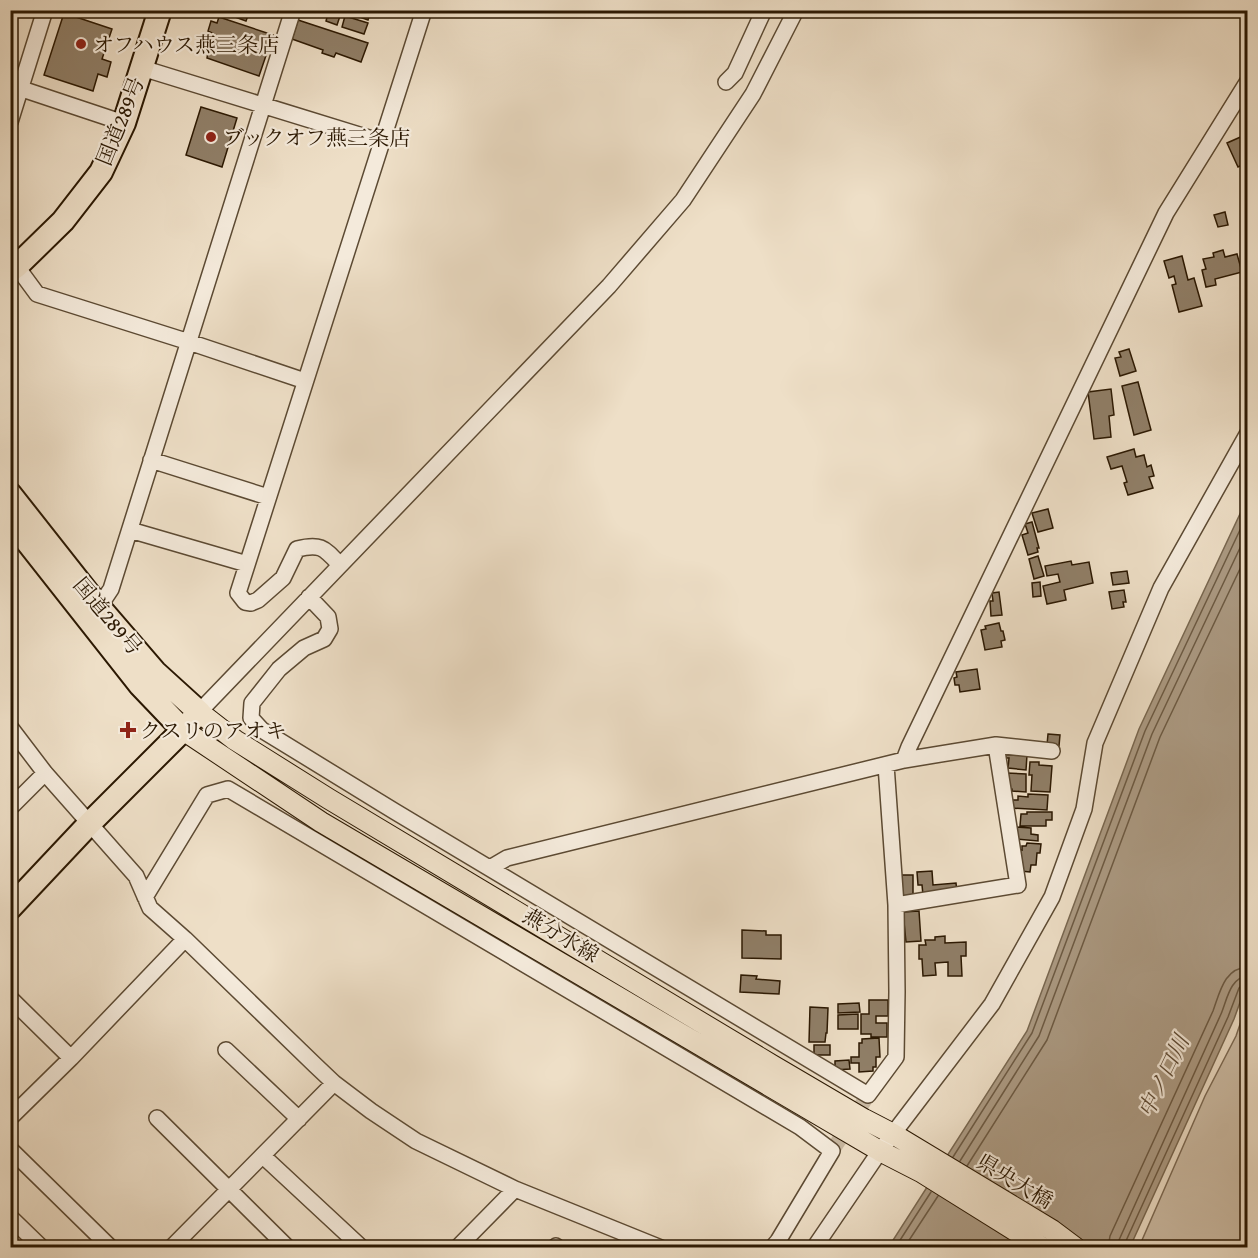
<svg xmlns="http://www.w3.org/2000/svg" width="1258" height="1258" font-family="'Gentium Book Plus','Noto Serif JP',serif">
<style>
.green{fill:#cdbda6;stroke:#7c6a54;stroke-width:1.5}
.water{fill:#ac9b84;stroke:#786750;stroke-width:1.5}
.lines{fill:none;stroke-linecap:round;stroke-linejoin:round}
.shore{stroke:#6c5a43;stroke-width:1.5}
.building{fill:#907f68;stroke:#2b1802;stroke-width:1.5}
.minor-tunnel{stroke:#c7b7a0;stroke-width:15;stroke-dasharray:15 8;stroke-linecap:butt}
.minor-casing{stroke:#5c4a33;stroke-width:18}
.major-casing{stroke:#2b1802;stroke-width:22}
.highway-casing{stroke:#2b1802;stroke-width:26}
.minor{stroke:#f4eadb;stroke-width:15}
.major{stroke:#eedfc7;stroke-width:20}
.highway{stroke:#eedfc7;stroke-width:22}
.poi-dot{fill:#8f2418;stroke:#f4eadb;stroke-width:2}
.labels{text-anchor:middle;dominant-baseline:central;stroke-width:4.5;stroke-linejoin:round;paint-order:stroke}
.poi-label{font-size:21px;fill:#2b1802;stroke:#f4eadb;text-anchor:start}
.street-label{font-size:21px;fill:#2b1802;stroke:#f4eadb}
.water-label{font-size:22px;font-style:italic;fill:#5f4c36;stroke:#f4eadb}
</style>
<rect width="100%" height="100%" fill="#eedfc7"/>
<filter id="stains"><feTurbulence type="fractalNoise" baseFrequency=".00333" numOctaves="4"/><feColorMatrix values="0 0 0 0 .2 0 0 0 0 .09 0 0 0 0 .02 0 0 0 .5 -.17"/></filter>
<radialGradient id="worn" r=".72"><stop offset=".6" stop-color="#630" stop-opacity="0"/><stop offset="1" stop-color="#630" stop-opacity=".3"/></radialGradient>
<path class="green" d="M1247,1004V1247H1139L1205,1096L1236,1036Z"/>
<path class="water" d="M1247,499V983L1234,1019L1130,1247L888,1248L1027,1031L1139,729Z"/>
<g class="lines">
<path class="shore" d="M953,1157L1032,1033L1145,731L1248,513
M960,1161L1039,1036L1152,734L1248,531
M967,1166L1047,1040L1160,737L1248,552
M895,1248L931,1192
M904,1248L938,1196
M1108,1248L1110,1236L1213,1011C1220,992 1224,968 1248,967
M1117,1248L1119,1240L1221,1014C1227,1000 1230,977 1248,976
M1125,1248V1243L1228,1017L1239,988L1243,984H1248"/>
</g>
<path class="building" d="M216,10H250L246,21Z
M329,10H342L337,25L326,21Z
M347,10H371L368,20L346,12Z
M388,10H403L401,15Z
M64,13L112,29L102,59L111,62L107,77L98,74L93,91L44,75Z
M345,16L368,23L364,34L342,27Z
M219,17L273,35L259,76L207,58L208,52L202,50L206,40L212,42L214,34L208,31L211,21L217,23Z
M298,20L368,43L361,62L336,53L334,57L322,53L323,50L292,39Z
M201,107L237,118L222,167L186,155Z
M1245,135L1248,141V162L1238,167L1227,143Z
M1225,212L1228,225L1218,227L1214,215Z
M1223,250L1225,257L1237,254L1242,272L1215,279L1216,285L1206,287L1202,270L1206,269L1203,259L1214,257L1213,253Z
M1182,256L1188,280L1194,278L1202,306L1179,312L1172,285L1176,284L1174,276L1169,278L1164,261Z
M1129,349L1136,371L1120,376L1115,358L1121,357L1119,352Z
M1138,382L1151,430L1134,435L1122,386Z
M1111,389L1114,415L1109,416L1111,437L1094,439L1088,392Z
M1134,449L1136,457L1144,455L1147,467L1151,465L1154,476L1149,477L1153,488L1128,495L1124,483L1127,482L1122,466L1111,469L1107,457Z
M1048,509L1053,528L1038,532L1032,513Z
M1032,522L1039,548H1037L1038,552L1028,555L1022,535L1028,533L1025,524Z
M1038,556L1044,576L1034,579L1029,559Z
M1071,561L1072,565L1089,562L1093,583L1064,590L1066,600L1047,604L1043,586L1060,582L1058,574L1047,576L1045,566Z
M1127,571L1129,583L1113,585L1111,573Z
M1040,582L1041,596L1033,597L1032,583Z
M1124,590L1126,602H1123L1124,607L1112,609L1109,592Z
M999,592L1002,615L991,616L990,601H993L992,593Z
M999,623L1001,631H1003L1005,640L1001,641L1002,647L985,650L981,630L986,629L985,626Z
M977,669L980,689L960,692L959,685H955L954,678L957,677L956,672Z
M1048,734L1060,735L1059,746L1047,745Z
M1005,754L1027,755L1026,770L1008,768L1009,758H1004Z
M1030,762H1039V765L1052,766L1050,792L1031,791L1032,775H1029Z
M1006,773L1026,774V792L1012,791V789L1007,788Z
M1028,794L1048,795L1047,810L1010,808L1011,800H1018V796L1028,797Z
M1027,812H1052V820H1046V826H1020L1021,814H1027Z
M1016,827L1031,828V834L1038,835V841L1015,839Z
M1027,843L1041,844L1040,853H1037L1036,865H1031L1030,872L1020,871L1018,849L1022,850V846H1026Z
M932,871L933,885L956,883L957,892L923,895L922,885H918L917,872Z
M901,875H913V896H901Z
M919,911L921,941L906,942L903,912Z
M742,930L766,931V935H781V959L742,958Z
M945,936V943L966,942V956H961L962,976H948V962L935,963L936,975L923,976L922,959H919V945H926L925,940H935V937Z
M741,975L757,976L756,979L780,981L779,994L740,992Z
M869,1000H888V1016H876V1023H887V1037H871V1034H861V1014H869Z
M859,1003L860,1012L838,1013V1004Z
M810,1007L828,1008L827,1033H826L825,1042H809Z
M858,1014V1029H838V1015Z
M879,1038L880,1057H876V1067H873V1071L859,1072V1063H851V1057H859V1043H862V1039Z
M814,1045H830V1055H814Z
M849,1060L850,1069L835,1070V1061Z"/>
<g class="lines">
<path class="minor-tunnel" d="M832,1151L868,1095"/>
<g class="minor-casing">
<path id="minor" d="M142,68L382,142
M726,82L735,73L764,10
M10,85L124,123
M10,122L45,10
M12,260L37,294L189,342L305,381
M151,460L268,497
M130,530L247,564
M340,565C324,548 321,543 297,549L283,578L258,600L251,603L245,602L238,593L424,10
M309,597L328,617L330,629L324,639L304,648L279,669L252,703L251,718L262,730L394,811L868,1095L896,1057L897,992L896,905L886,765
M99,607L111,589L293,10
M199,712L609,286L683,200L753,94L796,10
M10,727L45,773L136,876L150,908L185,939L315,1065L334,1083L371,1111L416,1141L515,1189L661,1248
M904,760L909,747L1166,213L1248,81
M10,808L45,773
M490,868L507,858L904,760L996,745L1052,751
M145,897L207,795L228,789L800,1127L832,1151L778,1241L772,1248
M896,905L1018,885L996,745
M10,998L71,1058
M226,1050L299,1119
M10,1118L71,1058L185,939
M157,1118L288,1248
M10,1149L111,1248
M263,1156L362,1248
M10,1217L42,1248
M556,1246L557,1248
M171,1248L334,1083
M457,1248L515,1189
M814,1248L880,1151L992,1004L1052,897L1084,809L1095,743L1161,588L1248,433"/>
</g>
<g class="major-casing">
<path id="major" d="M199,712L235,740L329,799L772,1065L864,1119L893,1134L1052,1230L1076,1248
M183,730L321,822L880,1151L921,1172L1043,1248"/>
</g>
<g class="highway-casing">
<path id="highway" d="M10,271L17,266L63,221L101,172L124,123L160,10
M10,494L99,607L155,672L199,712L183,730L90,823L10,908
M10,520L140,685L183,730"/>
</g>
<use href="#minor" class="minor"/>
<use href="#major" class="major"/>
<use href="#highway" class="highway"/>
</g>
<g class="poi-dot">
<circle cx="81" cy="44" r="6"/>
<circle cx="211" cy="137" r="6"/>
<path d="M125 721h6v6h6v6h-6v6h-6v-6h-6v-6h6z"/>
</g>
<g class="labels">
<g class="poi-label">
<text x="93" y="44">オフハウス燕三条店</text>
<text x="223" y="137">ブックオフ燕三条店</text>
<text x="140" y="730">クスリのアオキ</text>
</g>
<g class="street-label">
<text transform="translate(120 121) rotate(-68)">国道289号</text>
<text transform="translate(108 616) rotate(50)">国道289号</text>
<text transform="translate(561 935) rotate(31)">燕分水線</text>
<text transform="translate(1015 1181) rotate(31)">県央大橋</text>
</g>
<g class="water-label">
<text transform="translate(1163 1076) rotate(-64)">中ノ口川</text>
</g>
</g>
<rect width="1258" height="1258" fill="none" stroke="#eedfc7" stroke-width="36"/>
<rect x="12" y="12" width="1234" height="1234" fill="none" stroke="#2b1802" stroke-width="3"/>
<rect x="18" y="18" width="1222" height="1222" fill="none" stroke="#2b1802" stroke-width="1.5"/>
<rect width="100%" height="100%" filter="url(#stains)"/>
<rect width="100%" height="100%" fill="url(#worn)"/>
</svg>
